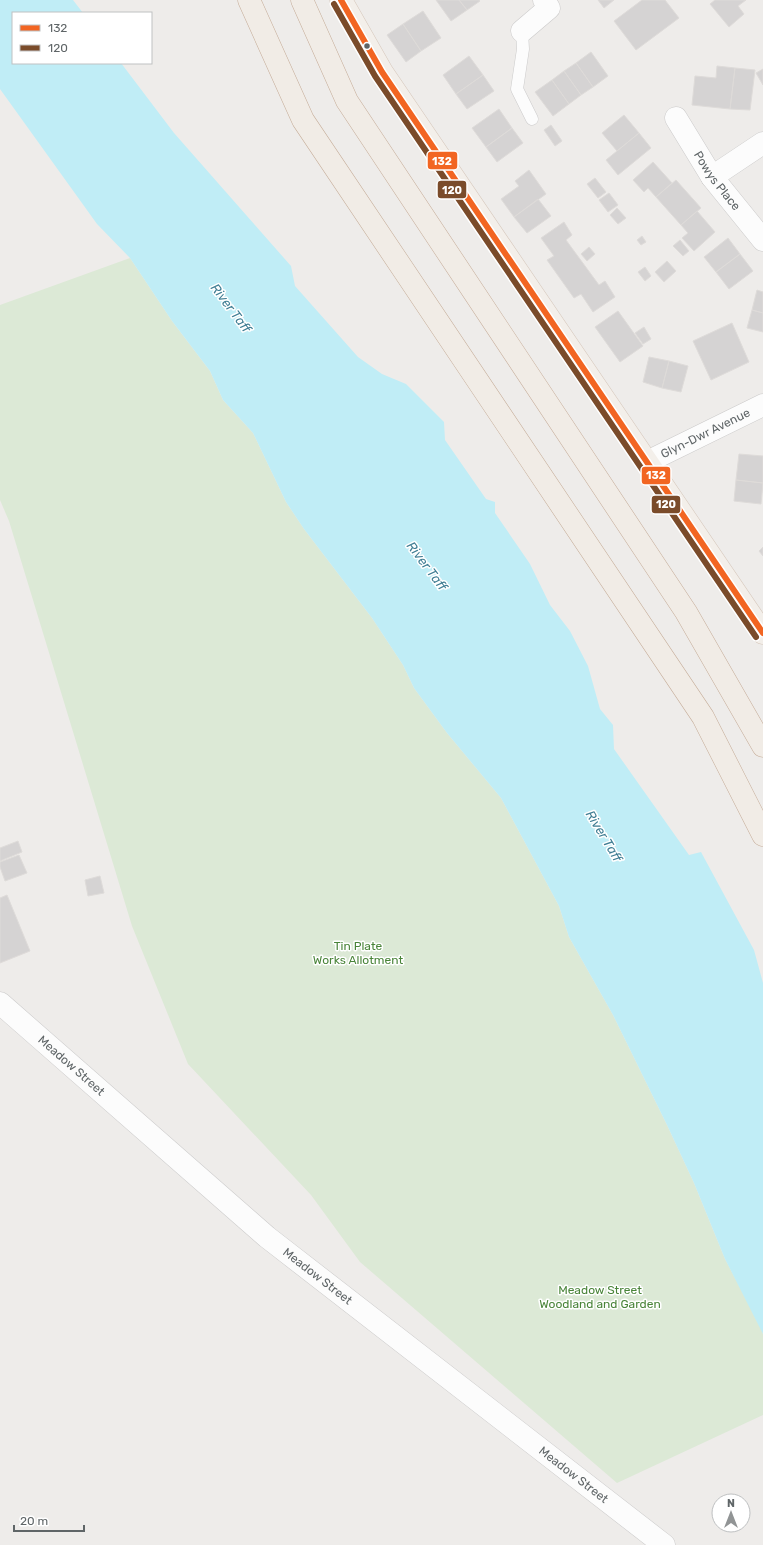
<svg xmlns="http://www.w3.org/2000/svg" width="763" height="1545" font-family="Rubik,sans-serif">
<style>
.green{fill:#dce9d6}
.water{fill:#c0edf6}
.building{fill:#d5d3d3;stroke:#dedbd9}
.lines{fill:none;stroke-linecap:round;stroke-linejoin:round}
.service-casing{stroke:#cbcaca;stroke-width:13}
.minor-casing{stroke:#cbcaca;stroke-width:23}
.primary-casing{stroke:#d5c6ba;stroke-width:23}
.trunk-casing{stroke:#c5ac98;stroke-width:23}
.service{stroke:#fcfcfc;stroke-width:12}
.minor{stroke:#fcfcfc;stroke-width:22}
.primary{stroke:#f3efea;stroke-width:22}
.trunk{stroke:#f1ece6;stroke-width:22}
.bus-1-casing{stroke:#fff;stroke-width:9}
.bus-2-casing{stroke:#fff;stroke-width:9}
.bus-1{stroke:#f26522;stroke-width:6}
.bus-2{stroke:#7a4b2a;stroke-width:6}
.bus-dot{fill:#5f6567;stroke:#fff;stroke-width:1.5}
.labels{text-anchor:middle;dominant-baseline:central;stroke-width:3;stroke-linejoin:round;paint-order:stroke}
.street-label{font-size:12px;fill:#5f6567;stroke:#fff}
.park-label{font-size:12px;fill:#498439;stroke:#fff}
.water-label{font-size:13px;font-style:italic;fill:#407e94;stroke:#fff}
.line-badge{stroke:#fff;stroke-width:1.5}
.badge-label{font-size:11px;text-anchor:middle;font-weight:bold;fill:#fff}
</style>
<rect width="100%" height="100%" fill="#eeecea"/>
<path class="green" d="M130,258L172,321L210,371L223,400L253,433L286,502L304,529L372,618L403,665L414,688L447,733L501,798L559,906L569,937L613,1015L667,1125L694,1183L725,1259L761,1327L763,1334V1415L617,1483L360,1262L311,1195L188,1064L132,926L9,521L0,500V305Z"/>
<path class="water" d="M0,0H73L83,13H13V63H121L174,133L291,266L295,286L358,357L382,374L406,384L444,422L445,440L486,499L495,502V513L530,564L550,605L570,631L588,666L600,709L613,725L614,749L689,855L701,852L754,950L763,983V1334L725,1259L694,1183L667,1125L613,1015L569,937L559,906L501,798L447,733L414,688L403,665L372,618L304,529L286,502L253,433L223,400L210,371L172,321L130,258L97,224L0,89Z"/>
<path class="building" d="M436,0H459L467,10L451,21Z
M459,0H479L480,1L467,10Z
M598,0H614L604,8Z
M642,0H665L679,18L636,50L614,21Z
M715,0H746L738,6L744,14L729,27L710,4Z
M423,11L441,38L421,51L403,24Z
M403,24L421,51L406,62L387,35Z
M591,52L608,76L593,87L576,63Z
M469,56L483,75L456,94L443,75Z
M576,63L593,87L581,95L564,71Z
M717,66L735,68L730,109L692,105L695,76L716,78Z
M735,68L755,70L750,110L730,109Z
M763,69V85L756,73Z
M564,71L581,95L569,104L552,80Z
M483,75L494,91L467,109L456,94Z
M552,80L569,104L553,116L535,92Z
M499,109L512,128L486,147L472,128Z
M624,115L639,133L617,151L602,133Z
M551,125L562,141L555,146L544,130Z
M512,128L523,143L497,162L486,147Z
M639,133L651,148L618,175L606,160Z
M653,162L672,183L656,197L648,188L644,192L633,180Z
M529,170L546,194L514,217L501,199L519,186L515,181Z
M595,178L606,192L598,198L587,184Z
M676,180L701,208L681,225L656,197Z
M609,193L618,205L608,212L599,200Z
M538,199L551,216L527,233L514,217Z
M617,208L626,218L618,224L610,215Z
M697,211L715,232L694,251L682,238L688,233L681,225Z
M564,222L572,235L566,240L599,285L605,281L615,297L593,312L581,294L574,298L547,260L554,256L541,238Z
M642,236L646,242L641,245L637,240Z
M728,238L740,254L716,272L704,257Z
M680,240L689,251L683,256L673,246Z
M589,247L595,254L587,261L581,254Z
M740,254L753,271L729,289L716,272Z
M667,261L676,271L664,282L655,272Z
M645,267L651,276L645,281L638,272Z
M757,290L763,292V313L752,310Z
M752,310L763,313V332L747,328Z
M618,311L643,346L620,362L595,327Z
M732,323L749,362L711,380L693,341Z
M644,327L651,339L643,344L635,333Z
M649,357L669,361L662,388L643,382Z
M669,361L688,366L681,392L662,388Z
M739,454L763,456V483L736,480Z
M736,480L763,483L761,504L734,501Z
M763,547V556L759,551Z
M18,841L22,852L0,861V848Z
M19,855L27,873L5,881L0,867V862Z
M100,876L104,893L88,896L85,880Z
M7,895L30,951L0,963V898Z"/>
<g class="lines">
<g class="service-casing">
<path id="service" d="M522,31L523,49L517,89L532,119"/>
</g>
<g class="minor-casing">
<g id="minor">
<path d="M522,31L549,8L544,0"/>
<path id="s1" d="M676,118L712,177L763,240"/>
<path d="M712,177L763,143"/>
<path id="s2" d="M647,462L763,405"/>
<path id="s3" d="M0,1003L267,1237L664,1545"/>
</g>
</g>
<g class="primary-casing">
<path id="primary" d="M341,0L382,72L763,633"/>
</g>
<g class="trunk-casing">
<path id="trunk" d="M249,0L303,120L703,717L763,835
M302,0L347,101L686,612L763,746"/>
</g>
<use href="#service" class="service"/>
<use href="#minor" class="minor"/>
<use href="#primary" class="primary"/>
<use href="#trunk" class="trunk"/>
<g class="bus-1-casing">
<path id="bus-1" d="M341,0L382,72L763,633"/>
</g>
<g class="bus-2-casing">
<path id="bus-2" d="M334,4L375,76L756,637"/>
</g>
<use href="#bus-1" class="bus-1"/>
<use href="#bus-2" class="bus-2"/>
</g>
<circle class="bus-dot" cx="367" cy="46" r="3.5"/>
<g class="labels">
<g class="street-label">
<text stroke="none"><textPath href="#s1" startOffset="75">Powys Place</textPath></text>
<text stroke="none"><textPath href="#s2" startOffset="65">Glyn-Dwr Avenue</textPath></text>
<text stroke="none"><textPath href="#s3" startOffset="95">Meadow Street</textPath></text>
<text stroke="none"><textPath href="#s3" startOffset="419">Meadow Street</textPath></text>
<text stroke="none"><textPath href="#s3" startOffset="743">Meadow Street</textPath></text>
</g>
<g class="park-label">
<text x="358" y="946">Tin Plate<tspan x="358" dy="14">Works Allotment</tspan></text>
<text x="600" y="1290">Meadow Street<tspan x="600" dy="14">Woodland and Garden</tspan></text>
</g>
<g class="water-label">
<text transform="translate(231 308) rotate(53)">River Taff</text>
<text transform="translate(427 566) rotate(53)">River Taff</text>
<text transform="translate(604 836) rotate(59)">River Taff</text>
</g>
</g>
<g class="line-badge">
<rect x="427" y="151" width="31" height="19" rx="4" fill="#f26522"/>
<rect x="437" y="180" width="30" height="19" rx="4" fill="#7a4b2a"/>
<rect x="641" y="466" width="30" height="19" rx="4" fill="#f26522"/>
<rect x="651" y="495" width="30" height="19" rx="4" fill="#7a4b2a"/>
</g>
<g class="badge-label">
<text x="442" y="165">132</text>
<text x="452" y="194">120</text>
<text x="656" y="479">132</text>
<text x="666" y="508">120</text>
</g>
<rect x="12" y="12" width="140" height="52" fill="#ffffff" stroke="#bfc1c2"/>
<rect x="20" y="25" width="20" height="6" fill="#f26522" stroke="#bfc1c2"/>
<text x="48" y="32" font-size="12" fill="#5f6567">132</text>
<rect x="20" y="45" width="20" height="6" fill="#7a4b2a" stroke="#bfc1c2"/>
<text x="48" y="52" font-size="12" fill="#5f6567">120</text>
<g transform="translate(731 1513)"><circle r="19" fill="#ffffff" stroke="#bfc1c2"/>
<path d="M0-3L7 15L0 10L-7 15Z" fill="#919495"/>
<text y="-6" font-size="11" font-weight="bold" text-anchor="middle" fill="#5f6567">N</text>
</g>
<path d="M14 1525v6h70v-6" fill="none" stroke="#5f6567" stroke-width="2"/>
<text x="20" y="1525" font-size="12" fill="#5f6567" stroke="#ffffff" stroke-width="3" paint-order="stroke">20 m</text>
</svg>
